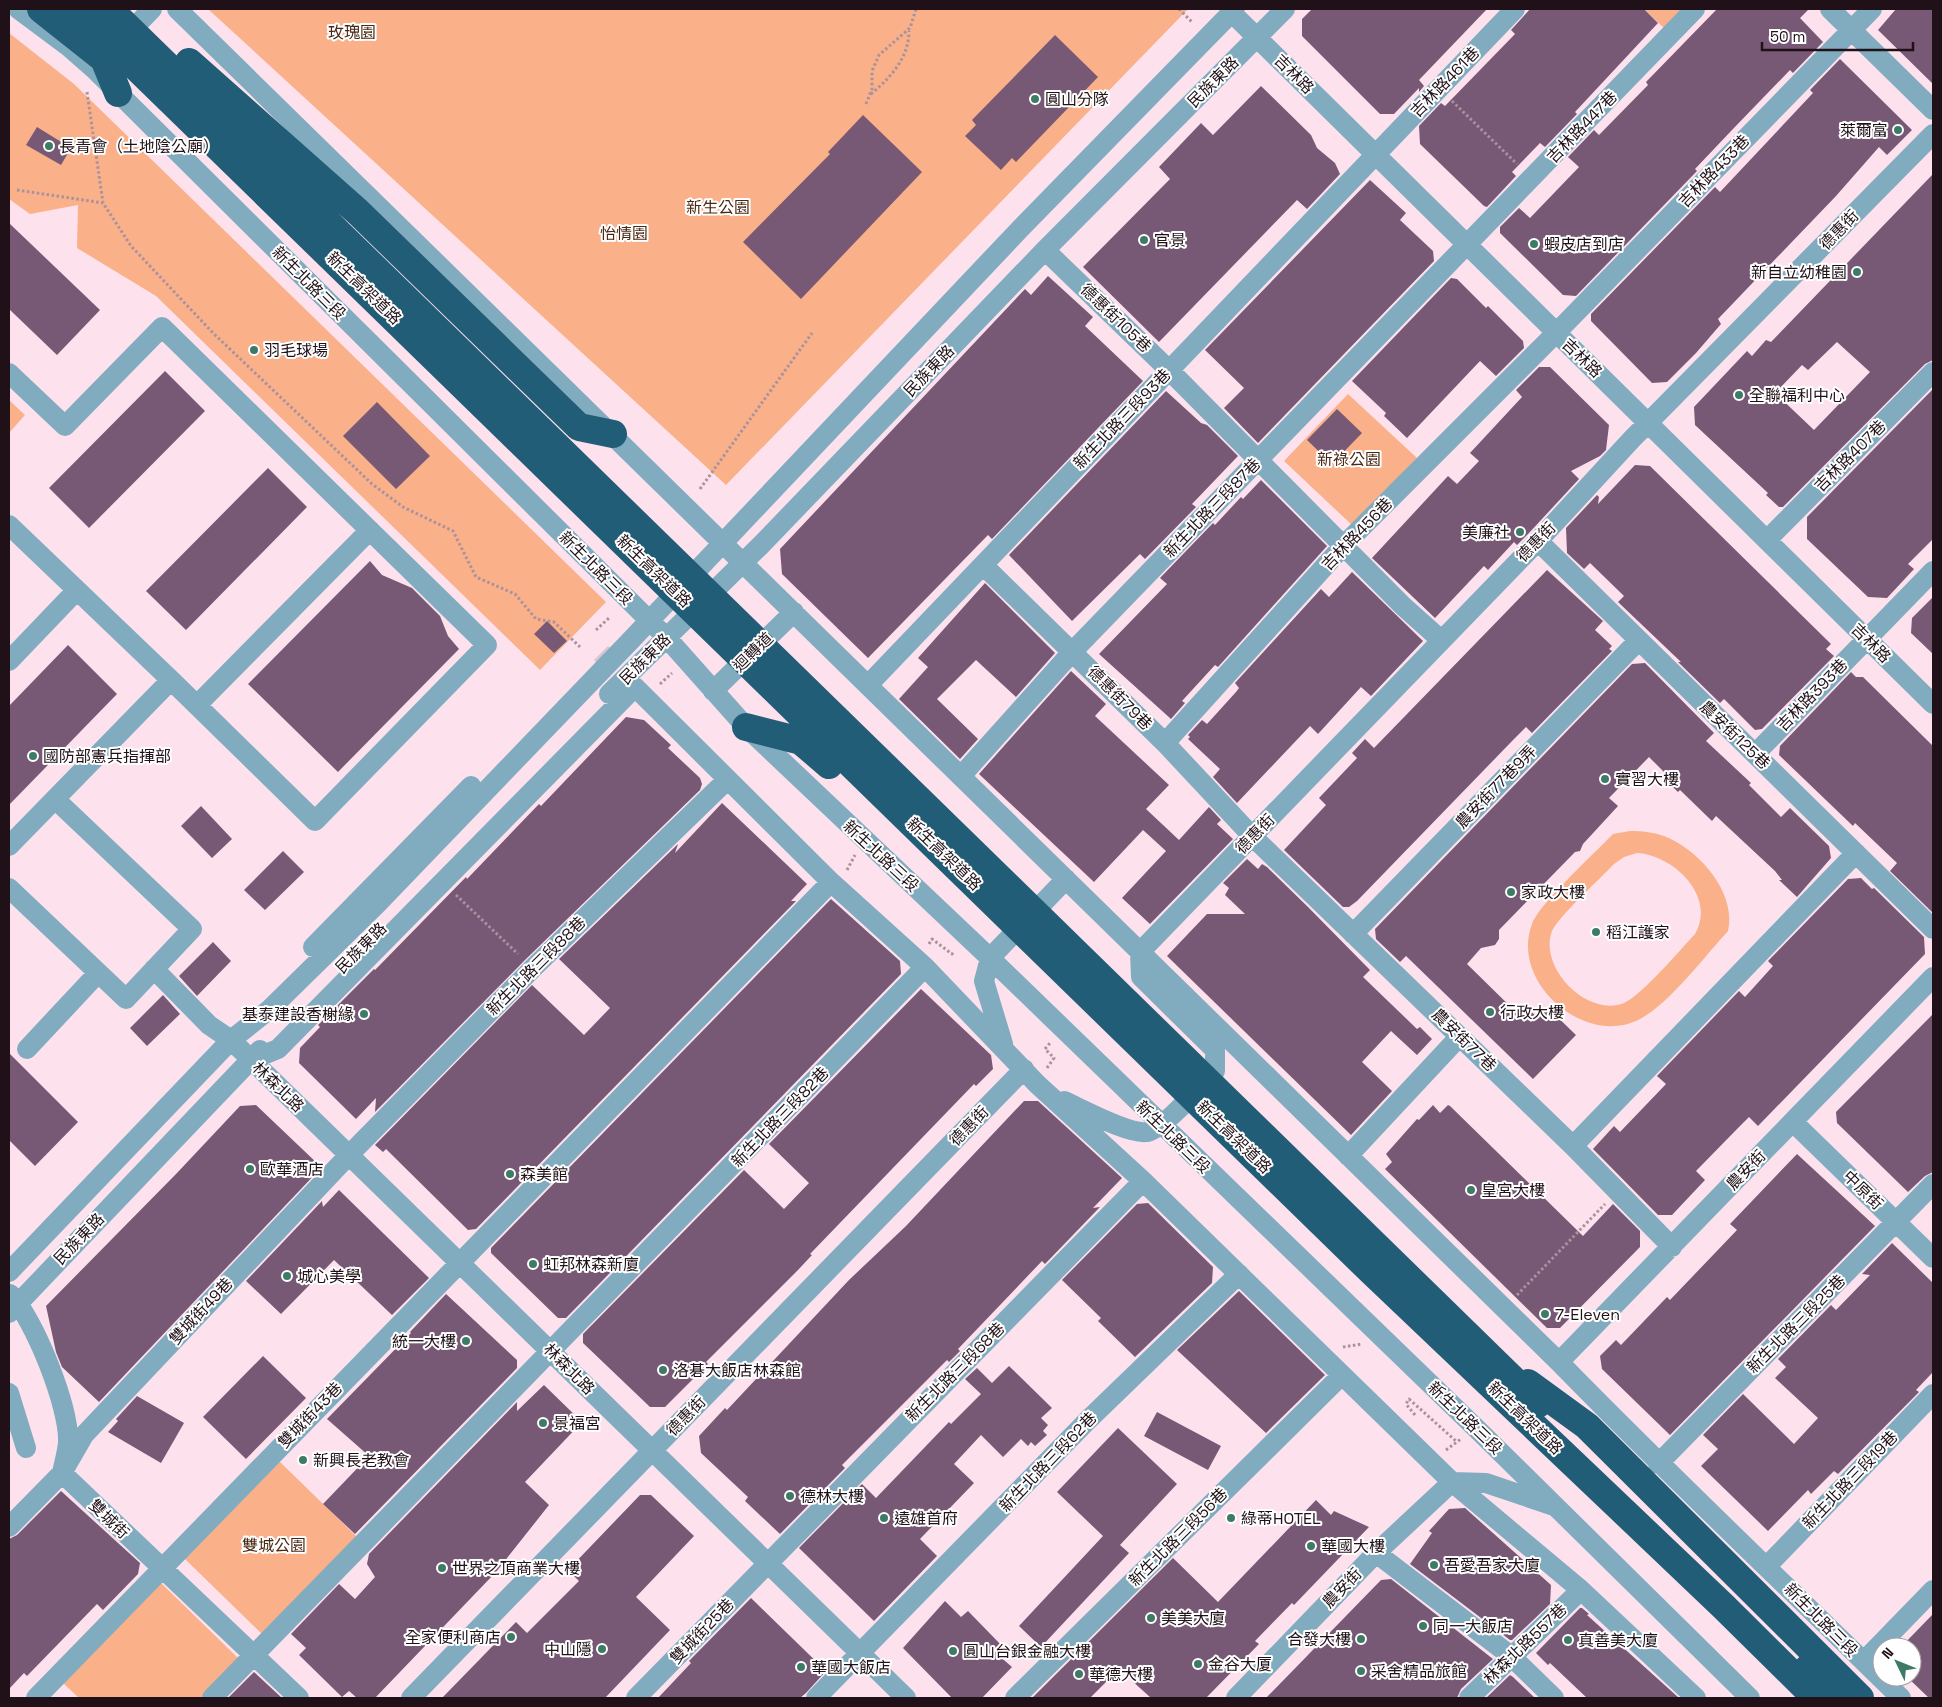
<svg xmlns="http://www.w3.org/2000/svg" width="1942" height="1707" font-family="'Space Grotesk','Noto Sans TC',sans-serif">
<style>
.green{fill:#fab088;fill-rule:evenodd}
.building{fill:#775975;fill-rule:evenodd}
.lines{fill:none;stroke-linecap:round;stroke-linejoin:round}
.minor-tunnel{stroke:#dcc3ce;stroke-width:20;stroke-dasharray:20 10;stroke-linecap:butt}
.path{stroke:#a9929c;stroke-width:3;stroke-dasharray:2.5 2.5;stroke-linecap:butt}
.minor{stroke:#81acc0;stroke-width:20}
.highway{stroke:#225d77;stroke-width:28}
.poi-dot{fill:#3e7b67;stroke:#fff;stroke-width:2}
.labels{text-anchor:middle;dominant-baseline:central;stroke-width:4;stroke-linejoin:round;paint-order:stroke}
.park-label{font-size:16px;fill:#4a2814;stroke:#fff}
.street-label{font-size:16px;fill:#201118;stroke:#fff}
.poi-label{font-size:16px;fill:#201118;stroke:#fff;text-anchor:start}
</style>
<rect width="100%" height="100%" fill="#fde2ee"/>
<path class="green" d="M208,9H1188L726,485Z
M1644,9H1684L1665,29Z
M9,33L74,84L606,602L540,670L156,296L77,248L78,205L30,214L9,199Z
M1348,394L1417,458L1353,526L1284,461Z
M9,400L25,415L9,433Z
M1630,831C1641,831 1653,832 1664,836C1698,849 1737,892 1728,931C1705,956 1666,1008 1636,1021C1582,1045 1510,981 1532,924C1540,903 1594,854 1613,834ZM1637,853C1673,855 1717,896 1695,934C1680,950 1642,995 1624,1003C1588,1018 1538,968 1552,931C1559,916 1600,879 1614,864L1624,857Z
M279,1461L357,1537L263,1635L185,1559Z
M161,1583L239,1659L201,1698H79L63,1683Z"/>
<path class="building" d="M1312,9H1487L1419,80L1424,86L1419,92V88L1394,114H1380L1302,36V19Z
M1530,9H1644L1658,23L1575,112L1577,114L1545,147L1540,143L1512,172L1516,176L1487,207L1484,206L1420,144L1419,126L1441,103L1445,106L1515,34L1511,30Z
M1717,9H1809L1800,18L1823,42L1793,73L1790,70L1732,130L1695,169L1697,171L1576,296L1563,295L1500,233V227L1519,208L1530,218L1579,167L1568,157L1594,130L1599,135L1648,85L1646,82Z
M1896,9H1933V84L1878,30Z
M1055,35L1098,77L1016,162L1012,158L1001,170L965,136L976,125L972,120Z
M1840,59L1912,130L1887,155L1879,147L1836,196L1718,319L1721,324L1696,353L1667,382L1652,383L1591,321V314L1715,187L1720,192L1813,93L1810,90Z
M1261,86L1311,135L1317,148L1335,163L1340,174L1307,209L1297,200L1159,342L1083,267L1170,179L1159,167L1201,123L1213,135Z
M863,115L922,172L801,299L743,242L830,154L828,152Z
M37,127L71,148L61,165L26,145Z
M1933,174V360L1925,364L1783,507H1779L1766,495L1768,493L1695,425L1694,407L1747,351L1752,356L1766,340L1771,342ZM1837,342L1870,372L1814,430L1775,393L1802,365L1808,370Z
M1370,180L1406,213L1400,220L1433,251L1434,261L1258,443L1224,408L1244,388L1205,350Z
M9,223L100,310L57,355L9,309Z
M1048,276L1093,317L1085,326L1143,381L992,539L988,535L868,658L782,574L780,549L1025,289L1031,295Z
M1451,278L1457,279L1486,308L1488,306L1523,341L1524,348L1496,376L1480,361L1407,438L1384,416L1386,413L1352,381Z
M1539,367H1550L1609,425L1606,450L1600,456L1571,471L1579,479L1529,533L1517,545L1514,542L1488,570L1484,566L1435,618L1372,558L1448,476L1457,484L1479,461L1470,453L1522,397L1516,390Z
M165,371L205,411L89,528L49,488Z
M1933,389V539L1908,564L1914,569L1887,598L1868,597L1807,539V517Z
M1166,391L1201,423L1207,425L1238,456L1192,504L1196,507L1145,559L1140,554L1072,621L1009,555Z
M377,402L430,456L396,489L343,436Z
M1337,409L1362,433L1332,464L1307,440Z
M1635,465L1650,466L1831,644L1826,649L1834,656L1762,729L1755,730L1724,699L1720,703L1678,662H1681L1618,602L1624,596L1590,563L1584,569L1567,553L1566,528L1597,495L1599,497L1598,504Z
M268,468L307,507L186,630L146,591Z
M1261,480L1327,546L1218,667L1215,665L1182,701L1185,703L1171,719L1099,654L1167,584L1160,578L1213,523L1215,525L1241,497L1243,499Z
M370,561L382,575L412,588L440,616L448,636L459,649L338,772L248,684Z
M1547,570L1603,621L1595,630L1612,646L1609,649L1612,651L1532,733L1526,727L1515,738L1357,901L1349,907H1343L1284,850L1326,805L1319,798L1357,758L1352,753L1365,739L1374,748Z
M1352,572L1423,641L1371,696L1361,687L1318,734L1310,726L1237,803L1213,777L1220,769L1188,739L1190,737L1188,735L1202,720L1207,724L1236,692L1239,688L1235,683L1321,589L1329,597Z
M985,583L1055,653L1016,697L976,660L937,699L978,739L960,759L899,699L928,667L918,658Z
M1933,597V654L1911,633L1912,618Z
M547,621L567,641L554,653L534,634Z
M68,645L117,694L9,805V706Z
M1645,663L1714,733L1706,741L1751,783L1749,785L1781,817L1790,808L1829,846L1831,858L1797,897L1779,880H1782L1775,871L1716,816L1712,821L1680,790L1678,792L1667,781L1670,778L1649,757L1609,798L1618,806L1583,844L1580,851L1575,852L1499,930V939L1495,945L1481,948L1467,964L1520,1016L1527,1008L1537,1017L1547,1007L1576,1035L1533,1079L1406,956L1400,962L1376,939L1375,929L1632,664Z
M1071,671L1106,704L1095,716L1169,785L1146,809L1179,840L1209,807L1221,820L1217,824L1233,839L1150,924L1122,898L1166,851L1143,830L1094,882L979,774Z
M1851,672L1856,677H1863L1933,746V913L1890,871L1897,863L1855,823L1853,826L1779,755L1780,746Z
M626,717L644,720L671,745L668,748L700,778L702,784L700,790L525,960L375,1112L376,1098L356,1119L299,1063L300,1048L320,1027L318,1025L374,969L375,970L466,877L467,879L539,804L541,806Z
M722,803L807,884L791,901H796L476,1229L468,1230L386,1149L383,1152L375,1145L532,985L584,1035L610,1008L559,959L678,844L675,853Z
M201,806L232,839L212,858L181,826Z
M283,851L304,872L265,910L244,890Z
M1247,859L1258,869L1262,864L1267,867L1308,907L1370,970L1363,977L1417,1029L1420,1027L1432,1039L1417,1055L1391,1031L1362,1062L1392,1091L1351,1135L1167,956L1207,914H1245L1225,895L1229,888L1223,883Z
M1861,878L1872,889L1874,888L1924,937L1925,954L1758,1126L1749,1117L1738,1128L1696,1171L1705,1180L1672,1215H1658L1593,1149L1614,1126L1620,1132L1666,1084L1657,1076L1739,991L1745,997L1773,966L1768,961L1848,879Z
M831,899L900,961L901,974L566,1318H558L491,1253V1248Z
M213,942L231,961L197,996L179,976Z
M921,989L991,1055L993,1069L976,1086L974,1084L810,1254L812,1255L798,1270L706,1362L708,1364L665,1407H650L583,1343V1334L744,1170L784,1209L809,1183L769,1144Z
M163,995L180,1014L147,1046L130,1028Z
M1933,1014V1172L1925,1176L1908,1192L1837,1123L1836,1112Z
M9,1053L78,1122L35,1166L9,1140Z
M1024,1101H1038L1122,1178L1093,1208L1100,1207L1045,1264L1042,1261L958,1349L960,1351L949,1362L947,1360L842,1465L845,1468L780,1534L745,1501L748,1497L701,1453L699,1436L725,1408L727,1410L849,1280L906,1226Z
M256,1105L319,1165L320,1169L99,1402L62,1367L56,1352L46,1306L177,1173L240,1106Z
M1433,1105L1440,1113L1448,1105L1450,1106L1583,1236L1613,1204L1640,1231V1247L1560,1328H1547L1385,1169L1392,1162L1386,1154L1417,1119L1419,1120Z
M1797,1154L1875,1226L1670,1435L1602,1369L1600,1356L1616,1340L1621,1345L1667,1297L1670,1300L1737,1230L1730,1224Z
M339,1190L429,1278L392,1315L334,1260L281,1314L246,1281L322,1201L323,1207Z
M1148,1203L1213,1267L1212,1283L1135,1357L1098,1321L1101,1318L1062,1280L1137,1204Z
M1892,1243L1933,1283V1372L1916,1390L1919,1392L1838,1474L1834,1471L1811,1494L1808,1490L1768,1531L1701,1466L1718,1449L1703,1435L1743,1394L1794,1444L1818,1418L1775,1378L1786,1367L1778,1359L1831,1305L1836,1310L1870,1275L1862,1274Z
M1239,1291L1325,1375L1266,1433L1177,1350Z
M446,1294L517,1360V1368L355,1534L323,1504L369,1456L327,1419L411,1333L410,1332Z
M263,1356L306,1398L246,1459L203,1417Z
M1009,1366L1052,1408L1041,1418L1048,1425L1043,1431L1047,1435L1035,1446L1031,1442L1028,1446L1021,1439L1003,1457L981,1435L954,1464L974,1483L920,1539L937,1556L874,1621L799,1548L862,1484L876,1498L949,1422L951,1424L981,1394L965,1379L977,1368L992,1383Z
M544,1385L582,1422L525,1482L549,1505L496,1572L375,1698H357L349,1691L342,1697L299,1655L306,1648L291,1634L339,1584L355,1599L375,1577L367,1564L369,1554L517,1402V1411Z
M137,1396L184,1423L161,1463L108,1432L118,1421L116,1419Z
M1157,1412L1221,1446L1208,1470L1144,1436Z
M1118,1428L1177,1484L1120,1545L1129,1553L1041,1647L1019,1626L1103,1536L1057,1492Z
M61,1491L140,1563L138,1574L103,1610L97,1604L27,1676L24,1673L9,1689V1539L17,1535Z
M640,1495H651L694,1536L636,1597L670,1630L605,1698H442L516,1622L527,1633L579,1581L568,1570Z
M1316,1500L1331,1515L1334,1511L1369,1527L1294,1605L1292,1603L1255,1641L1259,1644L1206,1698H1151L1119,1669L1090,1698H1032L1173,1558L1218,1602Z
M1465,1508L1551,1585L1550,1604L1512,1640H1510L1410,1564L1432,1533L1429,1531L1449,1509Z
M1391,1579L1493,1659L1461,1689L1457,1698H1266L1381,1580Z
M751,1598L826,1671L806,1693L800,1698H658L691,1663L689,1661Z
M945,1601L961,1617L968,1611L1004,1648L997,1654L1012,1667L982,1698H952L903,1648Z
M1580,1608H1582L1589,1614L1587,1615L1679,1698H1587L1550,1663L1548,1665L1536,1653Z
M1933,1614V1698H1929L1907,1677H1912V1647H1901Z
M254,1672L282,1698H228Z
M1510,1675L1513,1677L1535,1698H1486Z"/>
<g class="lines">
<path class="minor-tunnel" d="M601,653L635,687"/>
<path class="path" d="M1179,9L1192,22
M87,92L103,203L131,246L213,333L372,484L403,507L453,531L476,577L515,594L536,619L554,622L580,647
M871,94C890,78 909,58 909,31
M1452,101L1517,164
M866,104L872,89V71L879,55L910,28L916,9
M17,190L103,203
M700,489L812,333
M596,630L610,617
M660,684L672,673
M847,870L855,855
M456,895L518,954
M929,944L932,939L952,954L954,951
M1047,1068L1054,1058L1045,1049L1050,1043
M1517,1295L1605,1204
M1343,1347L1362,1344
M1415,1415L1406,1404L1409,1399L1457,1442
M1446,1450L1461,1439"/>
<path class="minor" d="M18,9L69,47L94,69L666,637L746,727L990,958L1481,1433L1750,1698
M177,9L1559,1362C1671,1477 1787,1586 1901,1698
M1830,9L1933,110
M1231,12L1933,704
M123,39L152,9
M1045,250L1169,370L1403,606L1441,640
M9,373L65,426L162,327L487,645L315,821L171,680L9,846
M9,525L171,680
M1767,540L1933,372
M1538,541L1933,929
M983,565L1165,743L1252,836L1573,1146L1672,1247
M9,661L77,590
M868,685L1515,9
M713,691L794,612
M609,694L760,546L1045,250L1285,9
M197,705L370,530
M1165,743L1344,545L1556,333L1872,9
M1755,754L1933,571
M961,776L1073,651L1695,9
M9,888L126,999L192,929L55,799
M1353,934L1639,640
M313,947L471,786
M154,969L209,1025L231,1040L906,1698
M1003,1044L984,981L990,958L1066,879
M27,1049L98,973
M251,1060L278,1049L635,687L831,882L925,967L1037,1084L1143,1181L1452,1482L1581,1590L1696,1698
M1064,1101C1082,1109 1129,1135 1147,1132C1162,1130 1203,1084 1215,1071V1050L1141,977L1140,952L1538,541L1632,439L1933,134
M1793,1122L1933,1258
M1573,1146L1856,853
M1348,1156L1460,1036
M9,1272L231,1040L270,1009L378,903L632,639L1019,230L1235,9
M10,1294C34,1318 70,1408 68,1443C67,1453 64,1463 62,1473L299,1698
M9,1313L260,1050
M1559,1362L1933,977
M9,1393L26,1448
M1658,1464L1933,1184
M9,1527L62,1473L84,1435L349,1155L533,968L727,780
M1376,1553L1511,1656L1554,1698
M1767,1566L1933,1394
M1864,1661L1933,1590
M36,1698L831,882
M212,1698L925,967
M411,1698L1024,1069
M636,1698L1143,1181
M816,1698L1087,1421L1239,1274
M1015,1698L1342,1375
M1236,1698L1376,1553L1452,1482L1486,1483L1551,1505
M1469,1698L1581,1590"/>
<path class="highway" d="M41,9L104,59L118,93
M72,9L100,32L1370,1270L1723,1606L1816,1698
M109,9L1538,1404
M189,62L358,212L579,427L613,434
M746,727L801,741L829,765
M1528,1383L1587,1426L1860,1698
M1808,1668L1840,1698"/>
</g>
<g class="poi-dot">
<circle cx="1035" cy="99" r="5"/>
<circle cx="1898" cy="130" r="5"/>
<circle cx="49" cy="146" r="5"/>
<circle cx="1144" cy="240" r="5"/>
<circle cx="1534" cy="244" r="5"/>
<circle cx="1857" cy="272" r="5"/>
<circle cx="254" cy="350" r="5"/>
<circle cx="1739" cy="395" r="5"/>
<circle cx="1520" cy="532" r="5"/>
<circle cx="33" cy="756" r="5"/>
<circle cx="1605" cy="779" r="5"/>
<circle cx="1511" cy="892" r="5"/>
<circle cx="1596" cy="932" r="5"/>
<circle cx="1490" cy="1012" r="5"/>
<circle cx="364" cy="1014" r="5"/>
<circle cx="250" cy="1169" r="5"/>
<circle cx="510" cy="1174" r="5"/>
<circle cx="1471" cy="1190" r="5"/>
<circle cx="533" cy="1264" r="5"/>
<circle cx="287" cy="1276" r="5"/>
<circle cx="1545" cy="1314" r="5"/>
<circle cx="466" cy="1341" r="5"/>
<circle cx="663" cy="1370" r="5"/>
<circle cx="543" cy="1423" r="5"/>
<circle cx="303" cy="1460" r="5"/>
<circle cx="790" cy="1496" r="5"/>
<circle cx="884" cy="1518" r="5"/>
<circle cx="1231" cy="1518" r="5"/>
<circle cx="1311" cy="1546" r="5"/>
<circle cx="1434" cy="1565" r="5"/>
<circle cx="442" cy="1568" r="5"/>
<circle cx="1151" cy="1618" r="5"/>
<circle cx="1423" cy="1626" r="5"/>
<circle cx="511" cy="1637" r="5"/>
<circle cx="1361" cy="1639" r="5"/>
<circle cx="1568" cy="1640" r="5"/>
<circle cx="602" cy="1649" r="5"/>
<circle cx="953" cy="1651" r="5"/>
<circle cx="1198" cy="1664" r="5"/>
<circle cx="801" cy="1667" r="5"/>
<circle cx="1361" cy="1671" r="5"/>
<circle cx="1079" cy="1674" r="5"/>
</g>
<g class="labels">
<g class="park-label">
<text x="352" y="32">玫瑰園</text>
<text x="718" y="207">新生公園</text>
<text x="624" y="233">怡情園</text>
<text x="1349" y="459">新祿公園</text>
<text x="274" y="1545">雙城公園</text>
</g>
<g class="street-label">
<text transform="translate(1294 74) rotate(45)">吉林路</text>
<text transform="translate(1213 82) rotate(-45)">民族東路</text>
<text transform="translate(1445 82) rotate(-46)">吉林路461巷</text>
<text transform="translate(1582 127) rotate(-46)">吉林路447巷</text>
<text transform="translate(1714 171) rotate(-46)">吉林路433巷</text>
<text transform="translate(1839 230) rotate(-46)">德惠街</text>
<text transform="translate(309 283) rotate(45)">新生北路三段</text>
<text transform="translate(364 288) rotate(44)">新生高架道路</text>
<text transform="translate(1116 318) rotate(44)">德惠街105巷</text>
<text transform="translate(1582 358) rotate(44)">吉林路</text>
<text transform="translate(929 371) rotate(-46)">民族東路</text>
<text transform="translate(1122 419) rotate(-46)">新生北路三段93巷</text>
<text transform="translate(1850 456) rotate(-45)">吉林路407巷</text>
<text transform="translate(1212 508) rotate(-46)">新生北路三段87巷</text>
<text transform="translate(1357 534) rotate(-46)">吉林路456巷</text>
<text transform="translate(1536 542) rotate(-46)">德惠街</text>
<text transform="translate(596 568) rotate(45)">新生北路三段</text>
<text transform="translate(654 571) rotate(44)">新生高架道路</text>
<text transform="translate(1871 643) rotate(45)">吉林路</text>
<text transform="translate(753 652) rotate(-44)">迴轉道</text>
<text transform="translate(645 659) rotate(-45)">民族東路</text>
<text transform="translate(1812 695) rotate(-46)">吉林路393巷</text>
<text transform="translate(1120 698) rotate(45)">德惠街79巷</text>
<text transform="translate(1735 735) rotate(44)">農安街125巷</text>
<text transform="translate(1496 787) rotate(-46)">農安街77巷9弄</text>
<text transform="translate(1255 834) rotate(-46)">德惠街</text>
<text transform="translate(944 854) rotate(44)">新生高架道路</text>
<text transform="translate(881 856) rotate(43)">新生北路三段</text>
<text transform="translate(361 948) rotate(-45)">民族東路</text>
<text transform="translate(536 966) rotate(-45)">新生北路三段88巷</text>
<text transform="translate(1464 1040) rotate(44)">農安街77巷</text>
<text transform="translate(278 1087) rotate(44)">林森北路</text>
<text transform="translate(780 1117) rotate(-46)">新生北路三段82巷</text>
<text transform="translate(969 1126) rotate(-46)">德惠街</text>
<text transform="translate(1173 1137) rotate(44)">新生北路三段</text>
<text transform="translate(1234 1137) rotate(44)">新生高架道路</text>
<text transform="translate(1746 1170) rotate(-46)">農安街</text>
<text transform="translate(1863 1190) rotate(44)">中原街</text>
<text transform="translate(79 1239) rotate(-46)">民族東路</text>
<text transform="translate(201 1311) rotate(-47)">雙城街49巷</text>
<text transform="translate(1796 1324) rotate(-45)">新生北路三段25巷</text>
<text transform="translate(569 1369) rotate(45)">林森北路</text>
<text transform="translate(955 1372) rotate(-45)">新生北路三段68巷</text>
<text transform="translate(310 1415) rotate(-46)">雙城街43巷</text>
<text transform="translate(686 1416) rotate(-46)">德惠街</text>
<text transform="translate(1465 1418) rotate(44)">新生北路三段</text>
<text transform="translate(1525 1418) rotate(44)">新生高架道路</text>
<text transform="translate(1048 1462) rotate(-46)">新生北路三段62巷</text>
<text transform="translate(1850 1480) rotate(-46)">新生北路三段19巷</text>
<text transform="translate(109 1519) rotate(44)">雙城街</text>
<text transform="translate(1178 1537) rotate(-45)">新生北路三段56巷</text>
<text transform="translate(1342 1588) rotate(-46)">農安街</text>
<text transform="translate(1821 1620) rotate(45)">新生北路三段</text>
<text transform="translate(702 1631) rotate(-46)">雙城街25巷</text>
<text transform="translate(1525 1644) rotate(-44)">林森北路557巷</text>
</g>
<g class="poi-label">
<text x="1045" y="99">圓山分隊</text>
<text x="1888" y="130" text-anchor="end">萊爾富</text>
<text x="59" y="146">長青會（土地陰公廟）</text>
<text x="1154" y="240">官景</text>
<text x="1544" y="244">蝦皮店到店</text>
<text x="1847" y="272" text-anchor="end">新自立幼稚園</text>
<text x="264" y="350">羽毛球場</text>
<text x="1749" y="395">全聯福利中心</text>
<text x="1510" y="532" text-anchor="end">美廉社</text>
<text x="43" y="756">國防部憲兵指揮部</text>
<text x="1615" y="779">實習大樓</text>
<text x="1521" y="892">家政大樓</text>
<text x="1606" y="932">稻江護家</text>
<text x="1500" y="1012">行政大樓</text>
<text x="354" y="1014" text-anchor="end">基泰建設香榭緣</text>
<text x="260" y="1169">歐華酒店</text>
<text x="520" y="1174">森美館</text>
<text x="1481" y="1190">皇宮大樓</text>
<text x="543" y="1264">虹邦林森新廈</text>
<text x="297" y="1276">城心美學</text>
<text x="1555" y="1314">7-Eleven</text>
<text x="456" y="1341" text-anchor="end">統一大樓</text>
<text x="673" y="1370">洛碁大飯店林森館</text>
<text x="553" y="1423">景福宮</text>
<text x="313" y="1460">新興長老教會</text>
<text x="800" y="1496">德林大樓</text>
<text x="894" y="1518">遠雄首府</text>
<text x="1241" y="1518">綠蒂HOTEL</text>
<text x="1321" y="1546">華國大樓</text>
<text x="1444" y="1565">吾愛吾家大廈</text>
<text x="452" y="1568">世界之頂商業大樓</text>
<text x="1161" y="1618">美美大廈</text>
<text x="1433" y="1626">同一大飯店</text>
<text x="501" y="1637" text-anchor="end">全家便利商店</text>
<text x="1351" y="1639" text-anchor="end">合發大樓</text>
<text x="1578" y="1640">真善美大廈</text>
<text x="592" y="1649" text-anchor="end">中山隱</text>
<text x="963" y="1651">圓山台銀金融大樓</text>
<text x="1208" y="1664">金谷大厦</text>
<text x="811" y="1667">華國大飯店</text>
<text x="1371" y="1671">采舍精品旅館</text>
<text x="1089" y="1674">華德大樓</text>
</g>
</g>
<rect width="1942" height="1707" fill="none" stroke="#201118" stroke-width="20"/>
<g transform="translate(1897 1662) rotate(313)"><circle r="24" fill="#ffffff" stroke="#a6a0a3"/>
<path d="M0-4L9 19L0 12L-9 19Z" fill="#3e7b67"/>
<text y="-8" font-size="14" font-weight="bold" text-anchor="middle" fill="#201118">N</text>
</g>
<path d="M1762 42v8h151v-8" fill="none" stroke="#201118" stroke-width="2.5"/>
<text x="1770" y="42" font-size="15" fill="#201118" stroke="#ffffff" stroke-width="4" paint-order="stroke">50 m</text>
</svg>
